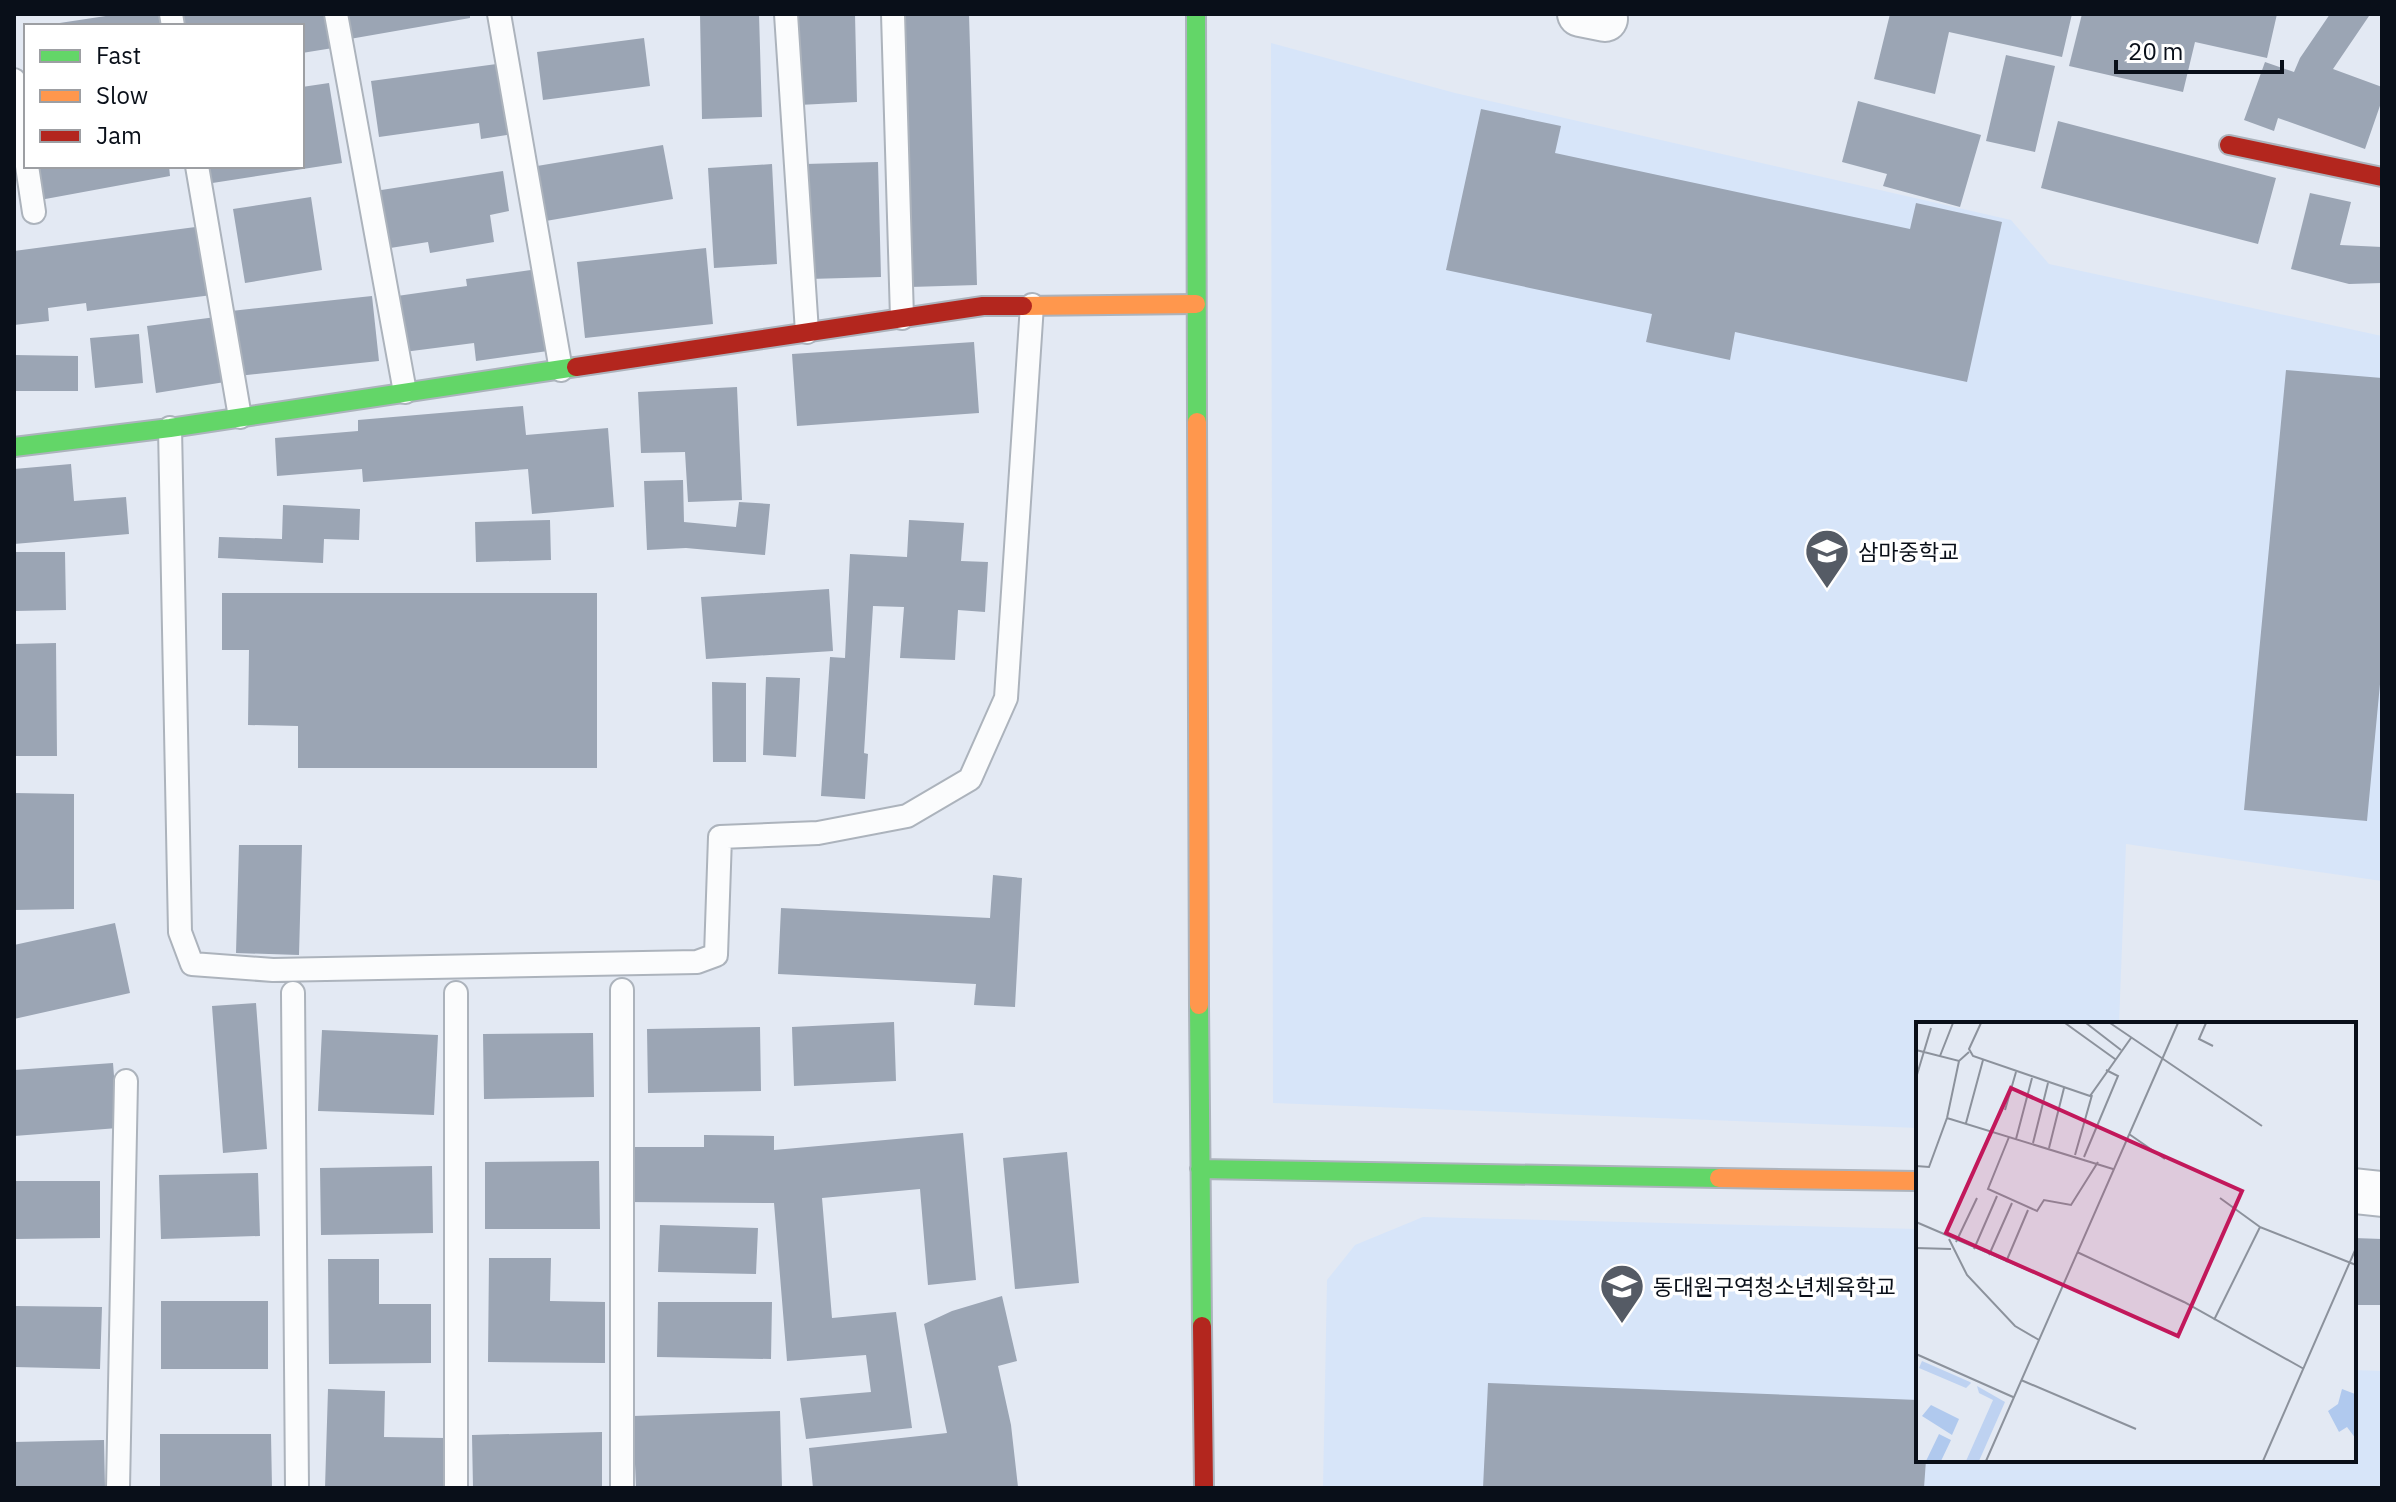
<svg xmlns="http://www.w3.org/2000/svg" width="2396" height="1502" font-family="'IBM Plex Sans','Noto Sans KR',sans-serif">
<style>
.built{fill:#d7e5f9}
.building{fill:#9ba5b4}
.lines{fill:none;stroke-linecap:round;stroke-linejoin:round}
.lane-casing{stroke:#acb3bc;stroke-width:26}
.street-casing{stroke:#acb3bc;stroke-width:48}
.fast-casing{stroke:#acb3bc;stroke-width:22}
.slow-casing{stroke:#acb3bc;stroke-width:22}
.jam-casing{stroke:#acb3bc;stroke-width:22}
.lane{stroke:#fbfcfd;stroke-width:22}
.street{stroke:#fbfcfd;stroke-width:44}
.fast{stroke:#63d668;stroke-width:18}
.slow{stroke:#ff974d;stroke-width:18}
.jam{stroke:#b3261e;stroke-width:18}
.labels{text-anchor:middle;dominant-baseline:central;stroke-width:7;stroke-linejoin:round;paint-order:stroke}
.poi-label{font-size:22px;fill:#090f19;stroke:#fff;text-anchor:start}
.inset-road{fill:none;stroke:#8c929c;stroke-width:2}
.view{fill:#c2185b;fill-opacity:0.15;stroke:#c2185b;stroke-width:4}
.inset-edge{fill:none;stroke:#090f19;stroke-width:4}
</style>
<rect width="100%" height="100%" fill="#e3e9f3"/>
<path class="built" d="M1271,43L1455,93L2011,220L2049,264L2382,336V881L2126,844L2119,1024H1918V1128L1273,1103Z
M1423,1217L1918,1229V1460H2354V1370L2382,1371V1488H1323L1327,1280L1355,1245Z"/>
<path class="building" d="M119,14H164L166,26H53V24Z
M178,14H327L333,48L302,53V26H180Z
M340,14H470V18L344,40Z
M700,14H759L762,117L702,119Z
M796,14H855L857,102L799,105Z
M903,14H969L977,285L910,287Z
M1890,14H2072L2062,57L1949,32L1935,94L1874,79Z
M2082,14H2277L2267,58L2195,42L2183,92L2069,66Z
M2330,14H2366L2369,16L2333,69L2382,87V100L2365,149L2278,118L2274,131L2244,120L2265,62L2294,72L2300,58Z
M644,38L650,86L543,100L537,52Z
M2006,55L2055,66L2035,152L1986,141Z
M504,63L513,134L481,139L479,123L379,137L371,81Z
M329,83L342,163L206,184L204,166H302V87Z
M1858,101L1981,135L1960,207L1883,186L1887,174L1842,162Z
M1481,109L1561,126L1555,153L1910,229L1916,203L2002,222L1967,382L1735,332L1730,360L1646,342L1652,314L1446,270Z
M2058,121L2276,178L2258,244L2041,188Z
M663,145L673,199L540,222L531,167Z
M878,162L881,277L809,279L805,164Z
M772,164L777,264L714,268L708,168Z
M33,166H169L170,176L40,200Z
M503,171L509,211L490,215L494,242L430,253L428,242L384,249L375,191Z
M2310,193L2351,202L2340,245L2382,247V283L2349,284L2291,269Z
M311,197L322,270L245,283L233,209Z
M203,226L212,295L87,311L86,303L48,308L49,321L14,325V251Z
M706,248L713,324L585,338L577,262Z
M538,269L548,351L476,361L474,343L404,352L397,296L467,286L466,279Z
M372,296L379,361L238,376L231,311Z
M216,317L225,382L156,393L147,326Z
M139,334L143,383L95,388L90,338Z
M974,342L979,413L797,426L792,354Z
M14,355L78,356V391H14Z
M2286,370L2382,378V663L2367,821L2244,810Z
M737,387L742,500L688,502L685,452L641,453L638,392Z
M523,406L526,435L608,428L614,507L532,514L528,469L363,482L362,469L277,476L275,438L358,431V420Z
M71,464L74,501L126,497L129,534L14,544V469Z
M683,480L684,522L736,527L739,502L770,504L765,555L686,548L647,550L644,481Z
M283,505L360,509L359,540L324,539L323,563L218,558L219,537L282,539Z
M550,520L551,560L476,562L475,522Z
M909,520L964,523L961,561L988,562L985,612L958,610L955,660L900,658L904,607L873,606L864,753L868,754L865,799L821,796L830,657L845,658L850,554L907,557Z
M14,552H65L66,610L14,611Z
M829,589L833,651L706,659L701,597Z
M222,593H597V768H298V726L248,725L249,650H222Z
M56,643L57,756H14V644Z
M766,677L800,678L796,757L763,755Z
M712,682L746,683V762H713Z
M14,793L74,794V909L14,910Z
M239,845H302L299,955L236,953Z
M993,875L1022,878L1015,1007L974,1005L976,984L778,974L781,908L990,918Z
M115,923L130,993L14,1019V945Z
M256,1003L267,1149L223,1153L212,1006Z
M894,1022L896,1081L794,1086L792,1027Z
M760,1027L761,1091L648,1093L647,1029Z
M322,1030L438,1035L434,1115L318,1111Z
M593,1033L594,1097L484,1099L483,1034Z
M113,1063L118,1128L14,1136V1070Z
M963,1133L976,1280L928,1285L920,1189L822,1198L832,1318L896,1312L912,1428L806,1439L800,1398L871,1392L866,1355L787,1361L774,1203L624,1202L625,1147H704V1135L774,1136V1150Z
M1067,1152L1079,1283L1015,1289L1003,1158Z
M599,1161L600,1229H485V1162Z
M432,1166L433,1233L321,1235L320,1168Z
M258,1173L260,1236L161,1239L159,1175Z
M14,1181H100V1238L14,1239Z
M660,1225L758,1228L756,1274L658,1272Z
M2354,1238L2382,1239V1305H2354Z
M489,1258H551L550,1301L605,1302V1363L488,1362Z
M328,1259H379V1304H431V1363L329,1364Z
M1002,1296L1017,1361L998,1366L1011,1425L1018,1487L813,1488L809,1448L947,1433L924,1324L952,1311Z
M161,1301H268V1369H161Z
M658,1302H772L771,1359L657,1357Z
M14,1306L102,1307L100,1369L14,1367Z
M1488,1383L1918,1400V1460H1926L1924,1488H1483Z
M328,1389L385,1391L384,1437L445,1438L443,1488H325Z
M780,1411L782,1487L636,1488L633,1416Z
M602,1432V1488H473L472,1435Z
M160,1434H271L272,1488H160Z
M104,1440L105,1488H14V1442Z"/>
<g class="lines">
<g class="lane-casing">
<path id="lane" d="M171,14L173,26
M336,14L405,392
M499,14L561,370
M786,14L807,332
M893,14L902,318
M14,80L26,160
M27,166L34,212
M197,166L240,417
M170,428L180,932L192,964L273,970L697,962L716,955L720,837L818,833L907,816L970,779L1006,698L1032,305
M622,990V1488
M293,993L297,1488
M456,993V1488
M118,1488L126,1081"/>
</g>
<g class="street-casing">
<path id="street" d="M1580,14L1605,19
M2354,1191L2382,1194"/>
</g>
<g class="fast-casing">
<path id="fast" d="M1196,14L1197,422
M14,447L170,428L576,367
M1199,1005L1202,1326
M1200,1169L1719,1178"/>
</g>
<g class="slow-casing">
<path id="slow" d="M1023,306L1196,304
M1197,422L1199,1005
M1719,1178L1918,1181"/>
</g>
<g class="jam-casing">
<path id="jam" d="M2229,145L2382,177
M576,367L983,306H1023
M1202,1326L1204,1488"/>
</g>
<use href="#lane" class="lane"/>
<use href="#street" class="street"/>
<use href="#fast" class="fast"/>
<use href="#slow" class="slow"/>
<use href="#jam" class="jam"/>
</g>
<defs>
<g id="school-pin" transform="scale(2.3)"><path d="M0 17L-7.5 6A9.5 9.5 0 1 1 7.5 6Z" fill="#555b65" stroke="#fff"/><path d="M0-5L7-2L0 1L-7-2ZM-4 1L0 2.5L4 1V4Q0 6-4 4Z" fill="#fff"/></g>
</defs>
<g fill-rule="evenodd">
<use href="#school-pin" x="1827" y="551"/>
<use href="#school-pin" x="1622" y="1286"/>
</g>
<g class="labels">
<g class="poi-label">
<text x="1858" y="551">삼마중학교</text>
<text x="1653" y="1286">동대원구역청소년체육학교</text>
</g>
</g>
<g transform="translate(1916 1022)">
<rect width="440" height="440" fill="#e3e9f3"/>
<path d="M6,339L54,360L55,361L50,366L3,346ZM61,364L89,380L63,439H50L77,378L63,371Z" fill="#bed2f1"/>
<path d="M426,367L439,372L440,417L431,405L423,410L412,389L422,382ZM15,383L43,397L36,413L6,394ZM23,412L35,418L25,439H10Z" fill="#b0c9ee"/>
<path class="inset-road" d="M65,1L53,27L57,34L174,74L215,16M149,1L199,37M170,1L205,28M194,1L346,104M290,1L283,17L297,24M0,28L43,39L53,30M24,34L37,1M0,56L15,6M89,88L100,50M31,96L43,39M50,101L67,38M213,112L249,137M93,115L72,167L121,189L128,178L155,183L182,140M100,117L116,56M117,121L132,61M133,126L148,66M159,133L176,73M168,135L202,54L190,48M0,144L13,145L31,96L197,147M304,176L344,205M0,200L133,257M33,217L51,253L99,304L123,318M40,220L61,176M0,226L35,227M58,227L81,174M161,230L268,280L388,347M73,233L96,181M90,240L112,188M298,298L344,205L440,243M0,332L97,375M105,358L220,407M70,439L262,1M347,439L440,226"/>
<path class="view" d="M95,66L326,169L262,314L30,211Z"/>
<rect width="440" height="440" class="inset-edge"/>
</g>
<rect width="2396" height="1502" fill="none" stroke="#090f19" stroke-width="32"/>
<rect x="24" y="24" width="280" height="144" fill="#ffffff" stroke="#9d9fa3" stroke-width="2"/>
<rect x="40" y="50" width="40" height="12" fill="#63d668" stroke="#9d9fa3" stroke-width="2"/>
<text x="96" y="64" font-size="24" fill="#090f19">Fast</text>
<rect x="40" y="90" width="40" height="12" fill="#ff974d" stroke="#9d9fa3" stroke-width="2"/>
<text x="96" y="104" font-size="24" fill="#090f19">Slow</text>
<rect x="40" y="130" width="40" height="12" fill="#b3261e" stroke="#9d9fa3" stroke-width="2"/>
<text x="96" y="144" font-size="24" fill="#090f19">Jam</text>
<path d="M2116 60v12h166v-12" fill="none" stroke="#090f19" stroke-width="4"/>
<text x="2128" y="60" font-size="24" fill="#090f19" stroke="#ffffff" stroke-width="6" paint-order="stroke">20 m</text>
</svg>
